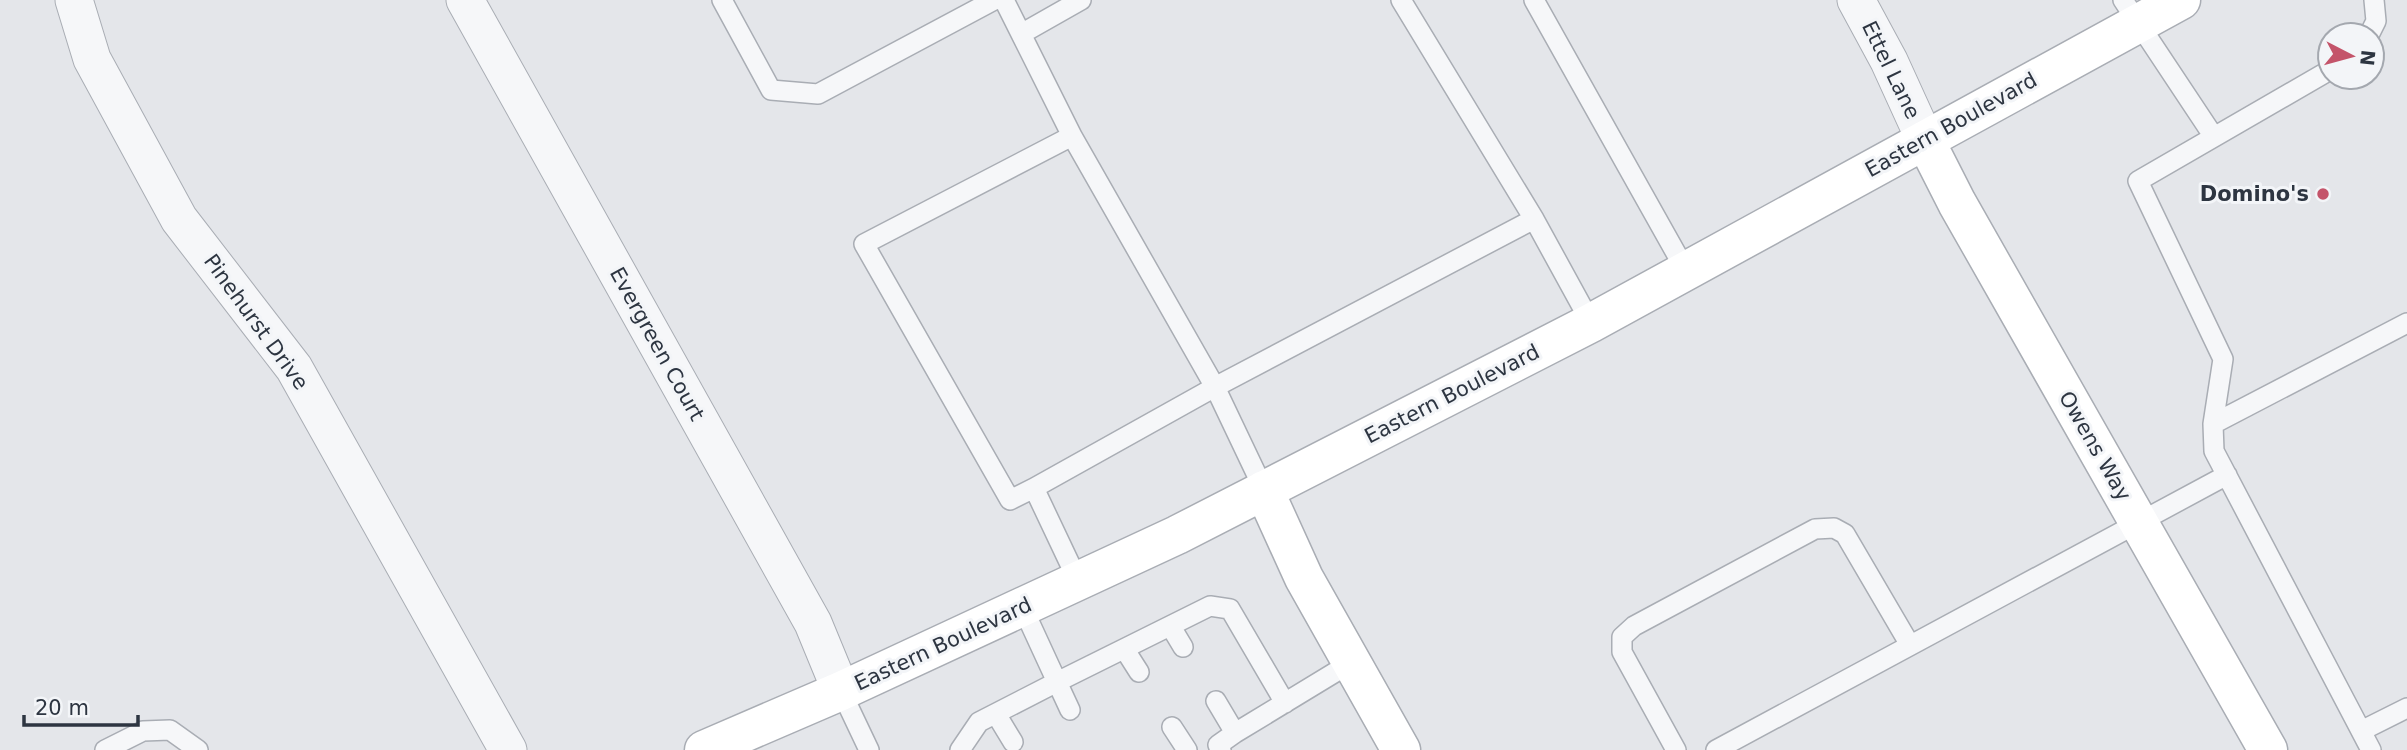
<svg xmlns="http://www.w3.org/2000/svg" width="2407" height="750" font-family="'DejaVu Sans',sans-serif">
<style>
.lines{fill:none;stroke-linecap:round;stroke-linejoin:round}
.lane-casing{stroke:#a9adb4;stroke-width:22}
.street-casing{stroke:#a9adb4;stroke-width:39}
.secondary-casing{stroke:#a9adb4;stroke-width:41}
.lane{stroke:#f6f7f9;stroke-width:19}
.street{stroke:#f6f7f9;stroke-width:37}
.secondary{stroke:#fff;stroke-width:38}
.poi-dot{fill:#c4546a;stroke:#f3f5f8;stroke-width:2.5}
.labels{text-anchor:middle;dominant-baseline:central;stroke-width:6;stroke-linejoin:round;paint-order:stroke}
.street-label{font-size:21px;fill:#2d3541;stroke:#f3f5f8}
.poi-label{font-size:21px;font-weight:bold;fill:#2d3541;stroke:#f3f5f8;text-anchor:end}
</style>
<rect width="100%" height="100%" fill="#e4e6ea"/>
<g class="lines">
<g class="lane-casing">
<path id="lane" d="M722,0L771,90L818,94L994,0
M1004,0L1021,34
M1534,0L1686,271
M2123,0L2214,137
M2369,35L2376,21L2374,0
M2330,70L2138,181L2223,359L2213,424L2214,451L2371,750
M1072,136L1021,34L1081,0
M1534,219L1591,323
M2213,424L2407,323
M1034,488L1010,500L864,244L1072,136L1215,387L1034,488L1078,581
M1264,490L1215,387L1534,219L1401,0
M1022,606L1057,682L1210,606L1230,609L1285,703
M1171,627L1183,647
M1125,650L1139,672
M841,691L869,750
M1216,701L1235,733
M996,714L1013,742
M1172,727L1187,750
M2361,731L2407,708
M105,750L143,731L170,730L198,750
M960,750L979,722L1057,682L1070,710
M1221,750L1218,745L1235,733L1352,662
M1676,750L1622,652V637L1634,626L1815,529L1834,528L1845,534L1910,645
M1716,750L2227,475"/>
</g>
<g class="street-casing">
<path id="street" d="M74,0L92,59L179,219L294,368L508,750
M465,0L813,623L841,691
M1856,0L1889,61L1925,140"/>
</g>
<g class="secondary-casing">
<path id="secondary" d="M1925,140L1957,203L2268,750
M1264,490L1304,578L1401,750
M704,750L841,691L1177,535L1591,323L2181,0"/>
</g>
<use href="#lane" class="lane"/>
<use href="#street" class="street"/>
<use href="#secondary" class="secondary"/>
</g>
<circle class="poi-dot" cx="2323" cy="194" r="7"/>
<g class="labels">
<g class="street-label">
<text transform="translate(1891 70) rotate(64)">Ettel Lane</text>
<text transform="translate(1951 125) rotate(-29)">Eastern Boulevard</text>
<text transform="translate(256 322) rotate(54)">Pinehurst Drive</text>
<text transform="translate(657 344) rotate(61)">Evergreen Court</text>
<text transform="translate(1452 394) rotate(-27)">Eastern Boulevard</text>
<text transform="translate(2095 446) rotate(60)">Owens Way</text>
<text transform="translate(943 644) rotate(-25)">Eastern Boulevard</text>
</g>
<g class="poi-label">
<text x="2309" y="194">Domino's</text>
</g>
</g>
<g transform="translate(2351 56) rotate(96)"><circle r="33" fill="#f3f5f8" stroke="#a4a8af" stroke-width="2"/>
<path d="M0-5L12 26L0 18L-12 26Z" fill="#c4546a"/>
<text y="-10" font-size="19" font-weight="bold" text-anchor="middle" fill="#2d3541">N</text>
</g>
<path d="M24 715v10h114v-10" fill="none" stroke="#2d3541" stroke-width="3.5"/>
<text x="35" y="715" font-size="21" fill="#2d3541" stroke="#f3f5f8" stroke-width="5" paint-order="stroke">20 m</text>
</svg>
